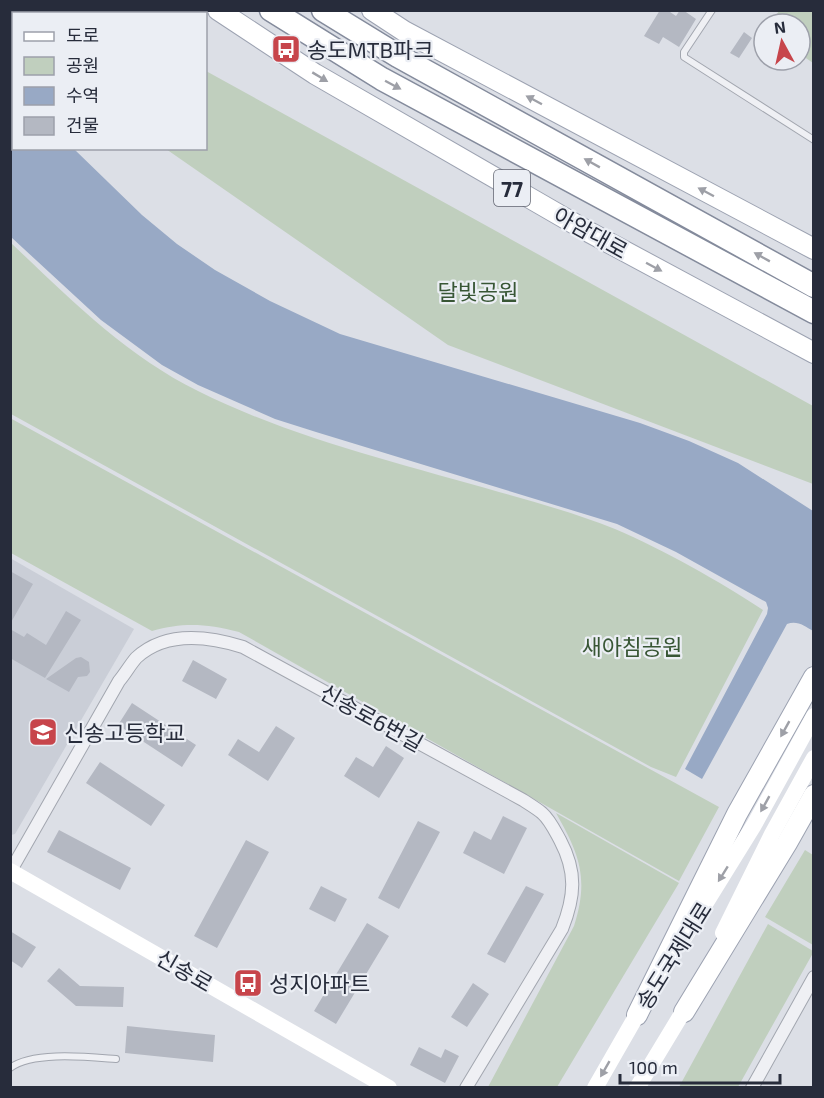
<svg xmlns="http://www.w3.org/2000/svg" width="824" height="1098" font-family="'Exo 2','Noto Sans KR',sans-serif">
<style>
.built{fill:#caced7}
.green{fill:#c0cfbe}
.water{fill:#98a9c5}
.building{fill:#b4b8c2}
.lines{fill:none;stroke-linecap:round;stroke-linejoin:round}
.lane-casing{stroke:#a2a6af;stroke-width:8}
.street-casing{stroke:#a2a6af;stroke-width:14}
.primary-casing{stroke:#9ca2b1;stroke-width:22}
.highway-casing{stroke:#848b9c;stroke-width:25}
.lane{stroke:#eff0f4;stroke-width:6}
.street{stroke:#eff0f4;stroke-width:12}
.secondary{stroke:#fff;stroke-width:16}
.primary{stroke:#fff;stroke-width:20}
.highway{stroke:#fff;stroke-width:22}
.oneway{fill:#9ea0a7}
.labels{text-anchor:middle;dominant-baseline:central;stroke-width:4.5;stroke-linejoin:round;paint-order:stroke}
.shield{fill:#ebeef4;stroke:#626672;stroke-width:1.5}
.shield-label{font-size:21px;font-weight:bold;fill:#272c3b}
.poi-label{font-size:22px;fill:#272c3b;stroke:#ebeef4;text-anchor:start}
.street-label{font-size:22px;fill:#272c3b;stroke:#ebeef4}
.park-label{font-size:22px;fill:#385635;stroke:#ebeef4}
</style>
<rect width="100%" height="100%" fill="#dcdfe6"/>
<path class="built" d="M10,558L134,629L15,834L11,835Z"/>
<path class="green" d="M95,11L100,13L14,14L13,43L11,40V11Z
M779,11H813V63L800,54V24H770Z
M206,71L813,406V484L448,345L166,149L206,148Z
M10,242C68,297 125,355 198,391C292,438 398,463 499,492C538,503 578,514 615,529C664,550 719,581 763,610L676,777L651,767L11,414Z
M10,418L719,807L679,881L239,632C207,624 184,622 152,631L11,553Z
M556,813L679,883L557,1087H488L574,926C589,879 580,855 556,813Z
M805,850L813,855V945L765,917Z
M768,924L813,951V953L738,1087H679Z"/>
<path class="water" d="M10,87L14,90V148L74,149L142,215L177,244L215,270L270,301L340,334L640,423L689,441L738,463L813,511V631C805,626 797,620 787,624L702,779L685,769L767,614L768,608L766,602L676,552L617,524L316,432L275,419L198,385L162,365L101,320L11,237Z"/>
<path class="building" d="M660,10H667L676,16L680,10H683L696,19L679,47L663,37L659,44L644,36Z
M744,32L752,38L739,58L730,53Z
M10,571L33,584L10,624Z
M66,611L81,620L45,678L10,658V629L24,637L27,633L46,645Z
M81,657L89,662L90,672L87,676L78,677L69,692L46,679L76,658Z
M193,660L227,679L216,699L182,681Z
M132,703L196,745L182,767L118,725Z
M276,726L295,738L268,781L228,755L238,739L259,752Z
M386,746L404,758L379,798L344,776L356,757L373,767Z
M100,762L165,805L151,826L86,783Z
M503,816L527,828L504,874L463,853L474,831L491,840Z
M418,821L440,832L399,909L378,898Z
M59,830L131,868L120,890L47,852Z
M246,840L269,852L217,948L194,936Z
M321,886L347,899L335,922L309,909Z
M526,886L544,894L505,963L487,954Z
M367,923L389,936L336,1024L314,1011Z
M10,931L36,947L22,968L10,960Z
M59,968L80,986L124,987L123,1007L76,1006L47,981Z
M473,983L489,994L467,1027L451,1017Z
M127,1026L215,1035L213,1062L125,1053Z
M419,1047L441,1058L445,1049L459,1056L445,1083L410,1065Z"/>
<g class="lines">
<g class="lane-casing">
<path id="lane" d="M712,10L684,52V57L814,140
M10,1068C33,1051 88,1057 116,1059"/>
</g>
<g class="street-casing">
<path id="street" d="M10,872L119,681C125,674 130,665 136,658C166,630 208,636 243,647L523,800C529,804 536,808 542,813C550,820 555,831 560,840C577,872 575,896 562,929L466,1088
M752,1088L814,977"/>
</g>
<g class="primary-casing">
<path id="primary" d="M218,10L315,74L587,231L814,353
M372,10L404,31L814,249
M684,1012L787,843L814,795
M637,1015L737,814L814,677"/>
</g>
<g class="highway-casing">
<path id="highway" d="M271,10L382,79L814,312
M323,10L398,56L814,286"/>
</g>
<use href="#lane" class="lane"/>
<use href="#street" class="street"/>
<path class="secondary" d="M10,871L389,1088
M723,933L772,834L814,758
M684,938L754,825L814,716
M595,1088L642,1006
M637,1088L689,1002"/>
<use href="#primary" class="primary"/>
<use href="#highway" class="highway"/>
</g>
<defs><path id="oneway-solid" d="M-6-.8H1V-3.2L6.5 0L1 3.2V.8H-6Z" transform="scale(1.5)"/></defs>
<g class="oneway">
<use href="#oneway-solid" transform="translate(320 77) rotate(31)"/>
<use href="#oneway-solid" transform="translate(393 85) rotate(28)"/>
<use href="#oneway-solid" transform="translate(534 100) rotate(-152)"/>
<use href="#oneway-solid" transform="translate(592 163) rotate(-151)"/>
<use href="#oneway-solid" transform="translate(706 192) rotate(-152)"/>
<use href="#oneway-solid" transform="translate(762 257) rotate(-151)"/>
<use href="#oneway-solid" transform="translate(654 267) rotate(28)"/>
<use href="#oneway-solid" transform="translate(785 729) rotate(119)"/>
<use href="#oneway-solid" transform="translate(765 804) rotate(119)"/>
<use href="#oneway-solid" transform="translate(723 874) rotate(122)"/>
<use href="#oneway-solid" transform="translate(605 1069) rotate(120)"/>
</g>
<defs>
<g id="bus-square" transform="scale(1.5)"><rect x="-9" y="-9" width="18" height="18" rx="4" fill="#c7454b" stroke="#ebeef4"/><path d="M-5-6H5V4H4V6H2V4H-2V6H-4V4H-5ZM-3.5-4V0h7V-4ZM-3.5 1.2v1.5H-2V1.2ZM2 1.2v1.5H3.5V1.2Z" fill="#fff"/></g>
<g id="school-square" transform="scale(1.5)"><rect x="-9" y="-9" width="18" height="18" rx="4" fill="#c7454b" stroke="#ebeef4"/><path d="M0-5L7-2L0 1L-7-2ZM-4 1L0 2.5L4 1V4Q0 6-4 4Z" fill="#fff"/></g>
</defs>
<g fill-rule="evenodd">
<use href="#bus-square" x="286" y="49"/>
<use href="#school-square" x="43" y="732"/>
<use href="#bus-square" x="248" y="983"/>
</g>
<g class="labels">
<rect class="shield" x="494" y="170" width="36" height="36" rx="4.5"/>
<g class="shield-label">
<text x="512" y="188">77</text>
</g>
<g class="poi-label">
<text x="307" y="49">송도MTB파크</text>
<text x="64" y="732">신송고등학교</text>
<text x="269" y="983">성지아파트</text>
</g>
<g class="street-label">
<text transform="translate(591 232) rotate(29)">아암대로</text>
<text transform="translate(372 717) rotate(29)">신송로6번길</text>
<text transform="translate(673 955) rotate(-58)">송도국제대로</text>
<text transform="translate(185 970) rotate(30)">신송로</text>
</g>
<g class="park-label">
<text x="478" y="291">달빛공원</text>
<text x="632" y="646">새아침공원</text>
</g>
</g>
<rect width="824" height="1098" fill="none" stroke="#272c3b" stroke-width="24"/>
<rect x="12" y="12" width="195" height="138" fill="#ebeef4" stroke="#9da0aa" stroke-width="1.5"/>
<rect x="24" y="32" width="30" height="9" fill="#ffffff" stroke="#9da0aa" stroke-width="1.5"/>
<text x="66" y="42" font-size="18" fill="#272c3b">도로</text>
<rect x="24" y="57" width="30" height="18" fill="#c0cfbe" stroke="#9da0aa" stroke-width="1.5"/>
<text x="66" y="72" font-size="18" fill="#272c3b">공원</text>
<rect x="24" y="87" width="30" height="18" fill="#98a9c5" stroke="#9da0aa" stroke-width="1.5"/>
<text x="66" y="102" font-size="18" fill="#272c3b">수역</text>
<rect x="24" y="117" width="30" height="18" fill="#b4b8c2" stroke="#9da0aa" stroke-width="1.5"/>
<text x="66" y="132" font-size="18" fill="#272c3b">건물</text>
<g transform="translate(782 42) rotate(352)"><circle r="28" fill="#ebeef4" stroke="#9da0aa" stroke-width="1.5"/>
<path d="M0-4.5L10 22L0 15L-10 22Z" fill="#c7454b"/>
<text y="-9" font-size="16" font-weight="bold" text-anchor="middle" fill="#272c3b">N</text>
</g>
<path d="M620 1074v9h160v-9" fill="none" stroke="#272c3b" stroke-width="3"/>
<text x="629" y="1074" font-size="18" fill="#272c3b" stroke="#ebeef4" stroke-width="4.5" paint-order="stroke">100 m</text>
</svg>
